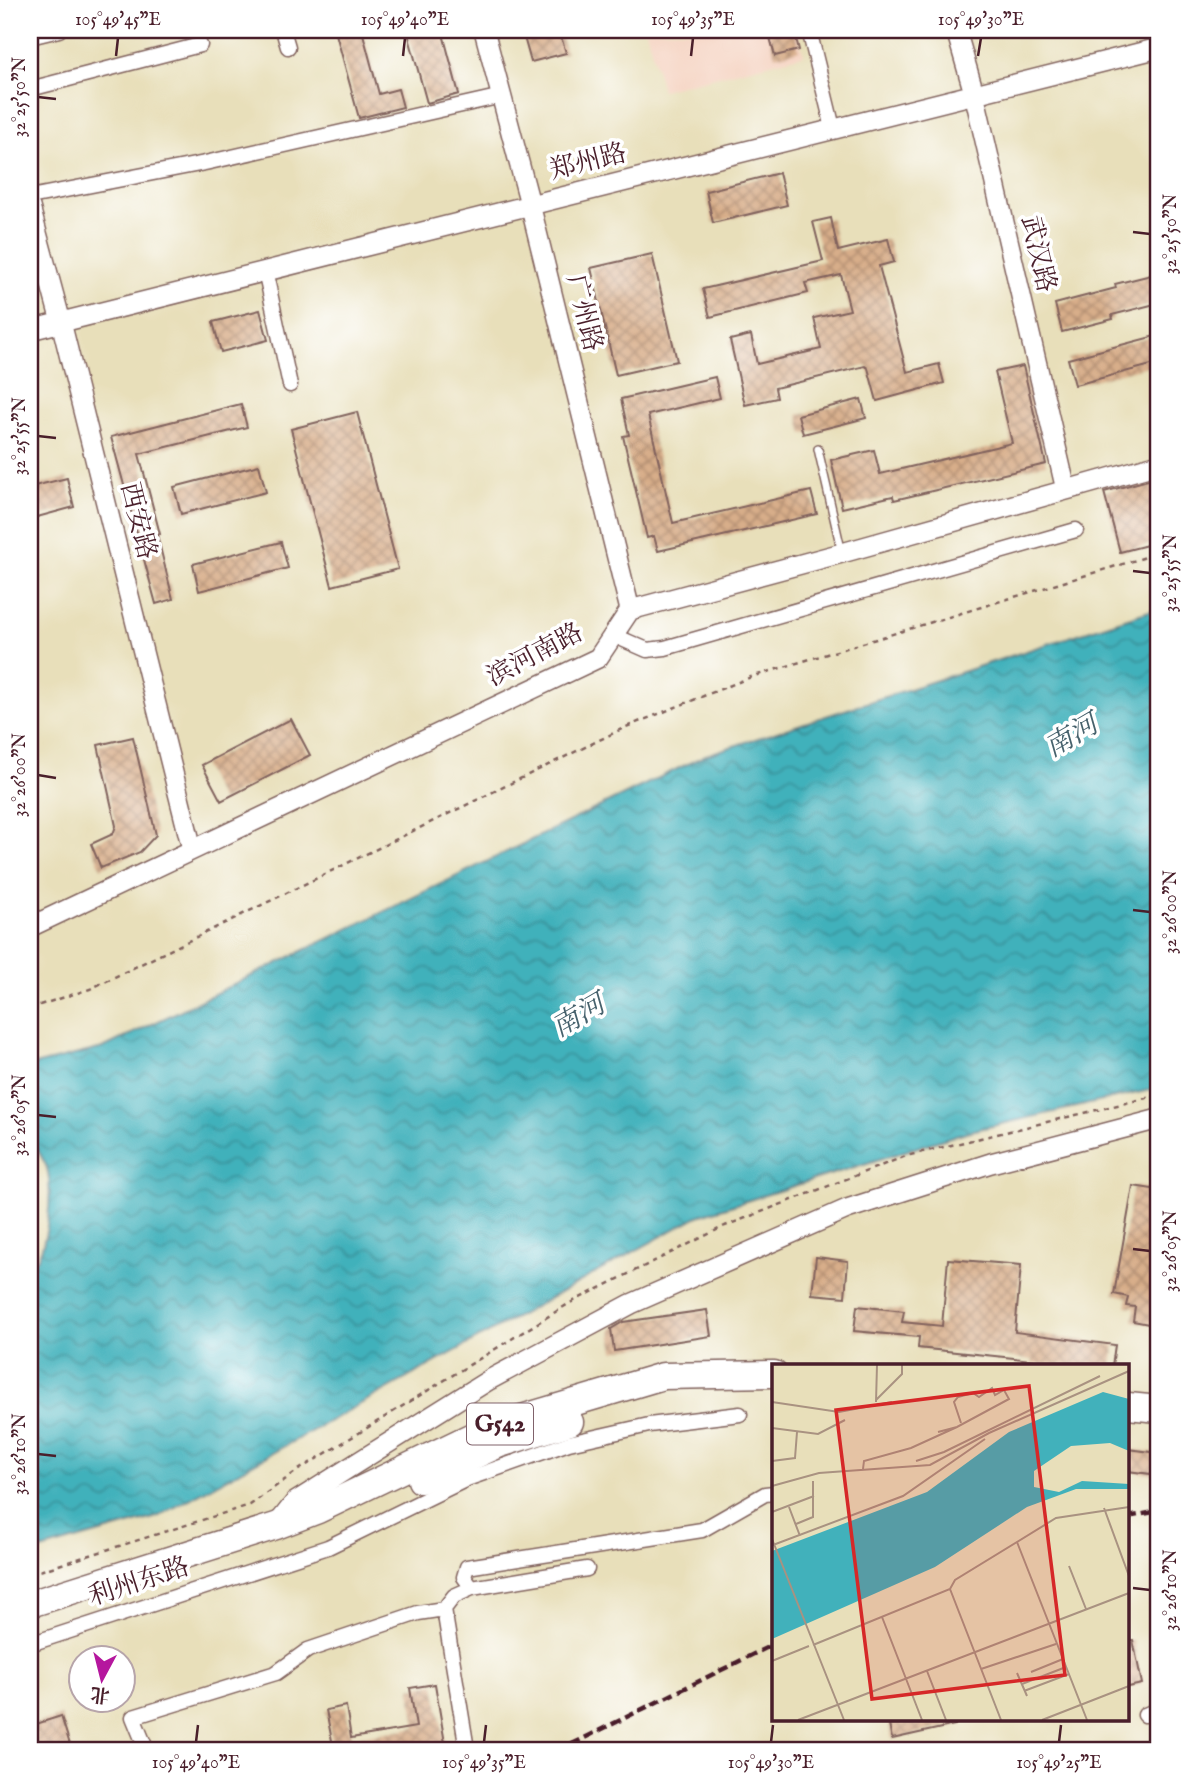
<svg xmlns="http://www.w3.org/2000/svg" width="1189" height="1781" font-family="'IM FELL English','Noto Serif SC',serif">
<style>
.built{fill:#f5d3c1}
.water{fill:url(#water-waves);stroke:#466873;stroke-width:2}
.building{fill:url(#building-cross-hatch)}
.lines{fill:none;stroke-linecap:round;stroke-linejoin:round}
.lane-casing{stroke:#81625d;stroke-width:10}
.street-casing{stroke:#81625d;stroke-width:17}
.secondary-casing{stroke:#81625d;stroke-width:22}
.highway-casing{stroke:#81625d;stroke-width:29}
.path{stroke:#81625d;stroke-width:2.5;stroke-dasharray:5 5;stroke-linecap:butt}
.lane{stroke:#fff;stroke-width:7}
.street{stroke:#fff;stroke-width:14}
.secondary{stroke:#fff;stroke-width:19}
.highway{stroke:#fff;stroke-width:26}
.rail{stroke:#4a1f2b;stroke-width:4.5;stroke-dasharray:10 5;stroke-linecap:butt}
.ticks{fill:none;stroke:#4a1f2b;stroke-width:2.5}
.labels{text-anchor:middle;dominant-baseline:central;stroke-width:7;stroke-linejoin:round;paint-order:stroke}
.shield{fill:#fff;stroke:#80626b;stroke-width:2}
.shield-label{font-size:24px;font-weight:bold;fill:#4a1f2b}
.street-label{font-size:26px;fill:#4a1f2b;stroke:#fff}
.water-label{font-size:28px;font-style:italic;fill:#46616c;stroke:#fff}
.inset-road{fill:none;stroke:#a99281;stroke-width:2}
.view{fill:#d62828;fill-opacity:0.15;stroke:#d62828;stroke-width:3.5}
.inset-edge{fill:none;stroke:#4a1f2b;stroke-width:3.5}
.neatline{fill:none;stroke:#4a1f2b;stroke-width:2.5}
.ticks-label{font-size:18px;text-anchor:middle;fill:#4a1f2b}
</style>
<defs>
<pattern id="water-waves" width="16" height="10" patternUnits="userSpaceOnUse" patternTransform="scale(1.75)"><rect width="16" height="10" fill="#41b1bb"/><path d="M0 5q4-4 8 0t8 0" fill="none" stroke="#388f98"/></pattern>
<pattern id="building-cross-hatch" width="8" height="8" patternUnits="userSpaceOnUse" patternTransform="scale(1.75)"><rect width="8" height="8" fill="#d8ae8a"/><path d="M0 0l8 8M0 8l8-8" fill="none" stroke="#b18d71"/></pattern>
</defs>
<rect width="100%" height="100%" fill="#fff"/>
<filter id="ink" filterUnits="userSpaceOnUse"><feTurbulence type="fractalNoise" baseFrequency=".0143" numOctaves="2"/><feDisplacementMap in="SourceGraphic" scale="14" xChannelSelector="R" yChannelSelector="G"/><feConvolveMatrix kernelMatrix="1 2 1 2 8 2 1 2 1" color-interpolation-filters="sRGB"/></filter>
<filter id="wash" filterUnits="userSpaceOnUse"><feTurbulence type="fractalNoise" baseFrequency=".00686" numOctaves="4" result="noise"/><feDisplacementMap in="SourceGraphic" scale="28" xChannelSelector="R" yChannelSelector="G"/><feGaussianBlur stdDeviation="1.57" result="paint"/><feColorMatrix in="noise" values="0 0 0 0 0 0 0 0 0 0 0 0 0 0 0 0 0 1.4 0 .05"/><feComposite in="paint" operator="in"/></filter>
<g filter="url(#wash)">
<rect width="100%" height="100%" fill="#e8dfba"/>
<path class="built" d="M646,30H797L804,55L662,90Z"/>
<path class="water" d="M1159,608V1088L966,1132L698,1216L157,1517L30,1553V1267C49,1252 53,1190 47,1168C44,1160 38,1151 34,1144L30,1142V1066L103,1048L706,755Z"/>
<g id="blocks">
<path class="building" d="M335,30H362L379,94L398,89L403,107L359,118Z
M407,30H442L459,94L427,103Z
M522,30H559L566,53L531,62Z
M768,30H794L799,50L775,56Z
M779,173L787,205L713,223L706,191Z
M831,218L838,251L888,239L894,262L879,266L907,372L939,364L944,383L877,401L868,368L865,366L775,388L777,398L745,405L730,340L751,335L757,364L821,349L814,318L850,310L841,275L805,283L808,293L710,317L703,289L823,261L813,222Z
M652,254L677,361L616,375L591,268Z
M1159,273V303L1112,315L1113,319L1062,332L1055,304L1116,288L1115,284Z
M260,310L268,340L221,352L213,322Z
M1159,335V363L1075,385L1068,359Z
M1023,366L1046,464L894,500L893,496L842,508L831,460L874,450L880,474L1012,443L995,372Z
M715,377L720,398L648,415L673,523L811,491L817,514L658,551L654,536L647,538L623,436L629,435L621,399Z
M861,399L866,418L803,434L798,415Z
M241,404L247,427L139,454L160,534L157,535L173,599L156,604L111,437Z
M357,412L398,569L332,586L291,429Z
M259,465L266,492L181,514L174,487Z
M1159,477V542L1120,552L1104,492Z
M67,478L74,507L30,519V487Z
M281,542L288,568L199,591L193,564Z
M291,719L310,755L221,801L202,765Z
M133,737L156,835L140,852L101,868L91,844L113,834L116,826L98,745Z
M1133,1186L1159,1190V1326L1133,1321L1135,1307L1126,1306L1128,1297L1114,1294Z
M816,1257L848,1261L845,1297L812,1294Z
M948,1259L1021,1265L1015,1332L1115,1345L1112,1366L1032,1364L1033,1360L918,1348L919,1337L854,1331L857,1306L904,1311L902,1322L942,1326Z
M707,1310L711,1336L614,1351L611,1329L623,1322Z
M1128,1449L1159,1453V1475L1128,1471Z
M1128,1640H1133L1142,1684L1128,1687Z
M435,1684L445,1743L426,1747L427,1751H334L326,1710L346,1706L351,1738L416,1727L410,1688Z
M61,1716L72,1751H30V1726Z
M888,1720H954L955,1725L892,1739Z"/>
</g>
</g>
<g filter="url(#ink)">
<use href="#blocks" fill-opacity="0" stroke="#81625d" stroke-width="2"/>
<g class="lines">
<g class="lane-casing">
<path id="lane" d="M818,449L842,553"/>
</g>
<g class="street-casing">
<path id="street" d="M283,30L288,47
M809,30L833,128
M30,37L59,30
M30,89L200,45
M30,197L205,163L502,96
M265,270L290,385
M613,635L647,650L665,648L1076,530
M472,1588L464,1577L467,1567L702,1530L765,1494L774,1493
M444,1609L466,1743L457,1751
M30,1644L328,1547L467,1479L569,1443L649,1425L740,1414
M1145,1715L1159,1709
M147,1751L133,1717L276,1673L308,1650L418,1613L444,1609L454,1596L472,1588L587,1569"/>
</g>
<g class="secondary-casing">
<path id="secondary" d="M484,30L530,204L630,610
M956,30L974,93L1066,490
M30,207L61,322L192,849
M30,330L1159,48
M30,927L598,658L630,610L842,553L1159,464
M276,1526L295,1502L355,1464L489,1380L631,1304L847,1209L991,1163L1159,1119"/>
</g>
<g class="highway-casing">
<path id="highway" d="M1128,1406L1159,1409
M421,1480L500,1444L570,1422
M30,1604L276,1526L318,1510L491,1427L663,1376L774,1374"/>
</g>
<path class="path" d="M30,1008L90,989L626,727L751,677L1159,553
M30,1574L250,1505L297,1471L570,1303L725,1226L906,1156L1159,1095"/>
<use href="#lane" class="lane"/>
<use href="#street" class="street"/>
<use href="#secondary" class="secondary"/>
<use href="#highway" class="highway"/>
<path class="rail" d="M1128,1517L1159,1511
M558,1751L774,1644"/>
</g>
</g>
<path class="ticks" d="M116,56L118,38M403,56L405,38M691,56L693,38M978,56L981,38M38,97L56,99M1133,232L1150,234M38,436L56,438M1133,571L1150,573M38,775L56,778M1133,910L1150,912M38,1115L56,1117M1133,1249L1150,1251M38,1454L56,1456M1133,1588L1150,1590M196,1742L198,1725M484,1742L486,1725M771,1742L773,1725M1059,1742L1061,1725"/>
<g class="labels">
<rect class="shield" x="467" y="1403.5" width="66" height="41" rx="5"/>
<g class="shield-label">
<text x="500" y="1424">G542</text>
</g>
<g class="street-label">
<text transform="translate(588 162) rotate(-14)">郑州路</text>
<text transform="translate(1038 254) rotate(77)">武汉路</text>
<text transform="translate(584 313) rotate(76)">广州路</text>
<text transform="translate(138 521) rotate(76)">西安路</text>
<text transform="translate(535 655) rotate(-28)">滨河南路</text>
<text transform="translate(139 1582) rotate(-18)">利州东路</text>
</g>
<g class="water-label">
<text transform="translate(1072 737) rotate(-30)">南河</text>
<text transform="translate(579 1017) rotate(-30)">南河</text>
</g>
</g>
<g transform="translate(772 1364)">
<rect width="357" height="357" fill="#e8dfba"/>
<path d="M331,28L357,35V87L338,79L299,82L262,107V123L287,128L310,117L357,120V125H304L255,143L163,203L0,275V187L155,128L237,68Z" fill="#41b1bb"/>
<path class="inset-road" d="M104,36L130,10V1M0,38L67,48L120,38M104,38L105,1M0,64L46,70L73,56M166,68L185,63L237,35L232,26L223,31L220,24L207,33L201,29L186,33L182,38L189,59M0,97L23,94L25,68M144,97L172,88L328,12M91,105L92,97L139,84L185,63M0,122L47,109L158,101L217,69L357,7M17,143L28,172M332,144L357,212M0,148L42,132M24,160L41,153V117M0,175L72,356M245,178L315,356M1,181L131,132L213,75M297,202L314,245M178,225L229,356M110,253L150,356M41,281L178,225L183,216L284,154L357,143M0,297L37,282M209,305L284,280M155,307L174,356M259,308L291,295M245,309L255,332M250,320L294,303M252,327L297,310M26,356L357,229M270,356L357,322"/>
<path class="view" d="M257,22L293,311L100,335L64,46Z"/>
<rect width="357" height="357" class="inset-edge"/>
</g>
<rect width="1189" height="1781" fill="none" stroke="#fff" stroke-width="77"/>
<g transform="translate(102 1679) rotate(187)"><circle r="33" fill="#ffffff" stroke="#b7a5aa" stroke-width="2"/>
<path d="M0-5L12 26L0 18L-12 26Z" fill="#b5179e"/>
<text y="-10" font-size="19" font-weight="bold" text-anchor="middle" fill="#4a1f2b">北</text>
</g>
<rect x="38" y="38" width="1112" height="1704" class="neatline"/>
<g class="ticks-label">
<text x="118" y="25">105°49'45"E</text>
<text x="405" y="25">105°49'40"E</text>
<text x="693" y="25">105°49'35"E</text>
<text x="981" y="25">105°49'30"E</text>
<text transform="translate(19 97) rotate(-90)" y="6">32°25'50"N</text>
<text transform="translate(1170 234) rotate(-90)" y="6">32°25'50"N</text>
<text transform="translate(19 436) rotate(-90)" y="6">32°25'55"N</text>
<text transform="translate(1170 573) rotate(-90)" y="6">32°25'55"N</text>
<text transform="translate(19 775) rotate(-90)" y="6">32°26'00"N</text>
<text transform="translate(1170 912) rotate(-90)" y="6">32°26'00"N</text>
<text transform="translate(19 1115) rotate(-90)" y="6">32°26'05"N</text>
<text transform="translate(1170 1251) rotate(-90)" y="6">32°26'05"N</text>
<text transform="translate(19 1454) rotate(-90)" y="6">32°26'10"N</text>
<text transform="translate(1170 1590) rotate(-90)" y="6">32°26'10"N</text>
<text x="196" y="1768">105°49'40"E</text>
<text x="484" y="1768">105°49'35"E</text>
<text x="771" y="1768">105°49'30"E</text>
<text x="1059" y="1768">105°49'25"E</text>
</g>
</svg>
